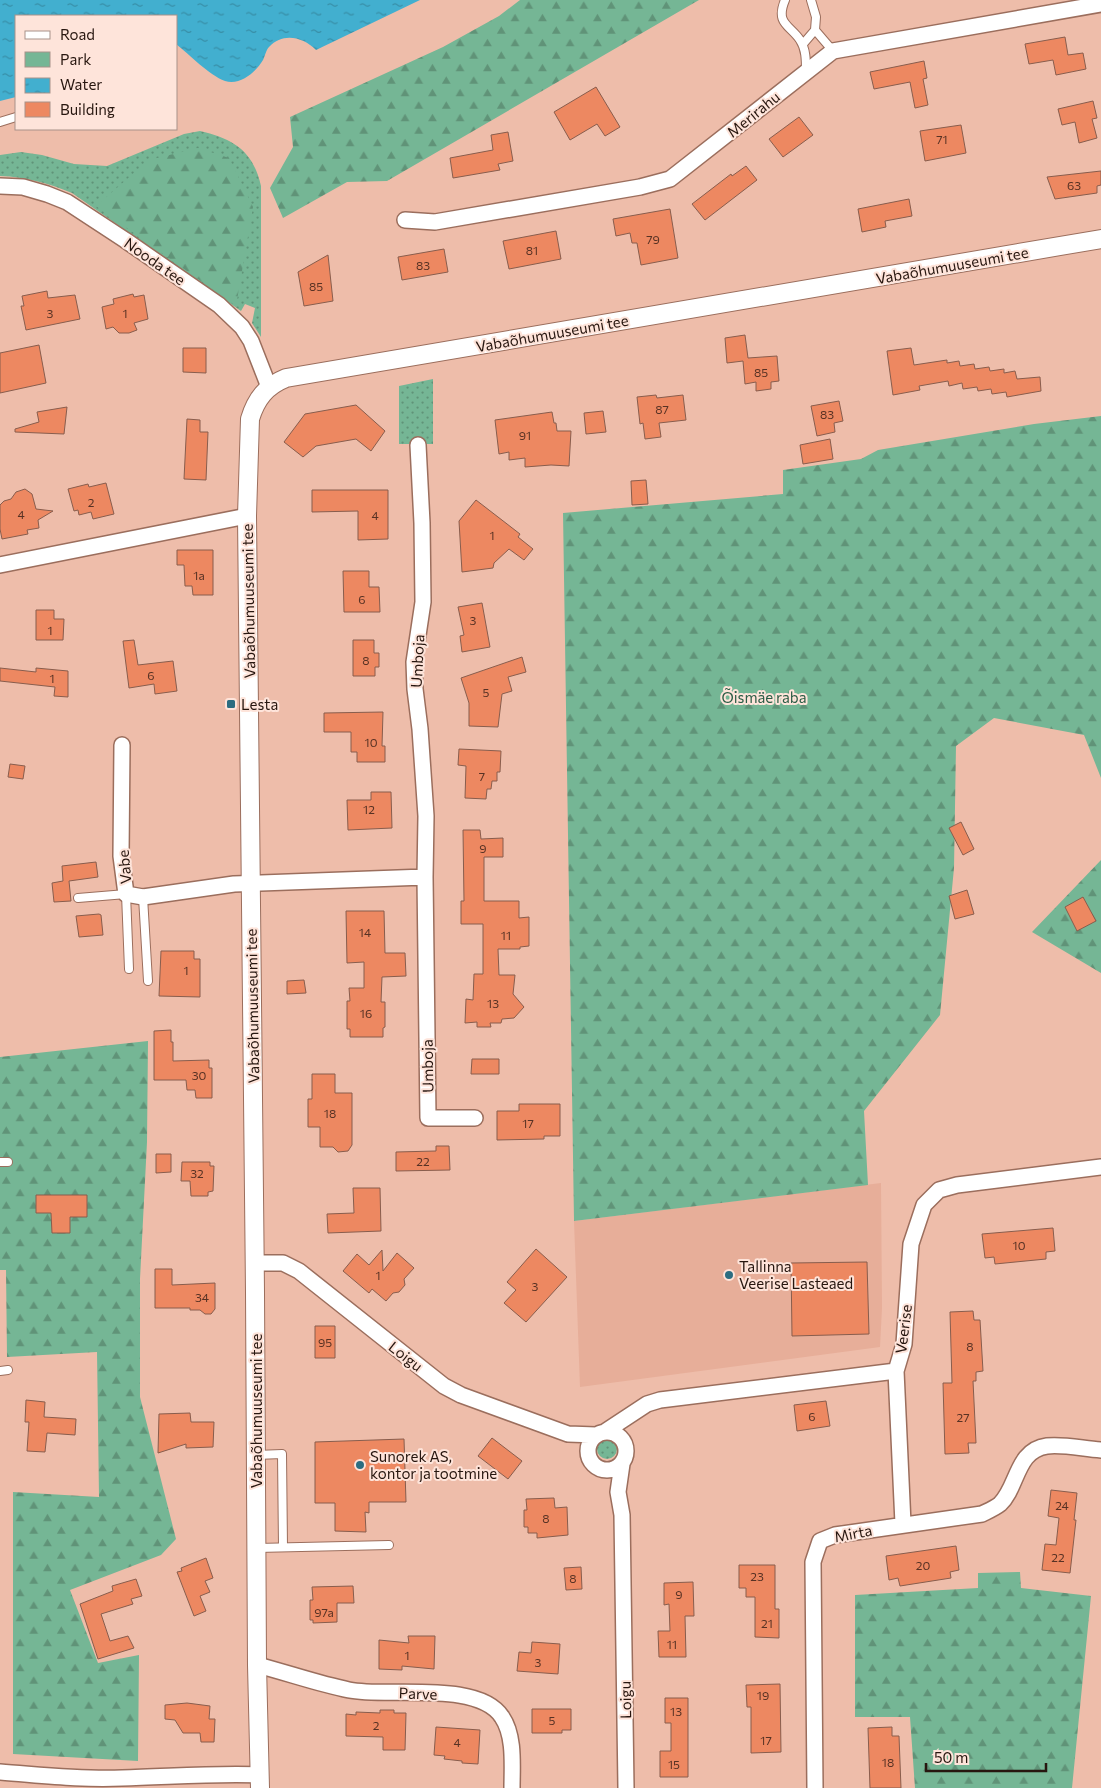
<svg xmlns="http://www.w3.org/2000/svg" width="1101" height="1788" font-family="Commissioner,sans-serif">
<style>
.built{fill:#e7ae99}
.green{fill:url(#green-dots)}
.forest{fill:url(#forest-firs)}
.water{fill:url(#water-ripples)}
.building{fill:#ed8861;stroke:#885d4d}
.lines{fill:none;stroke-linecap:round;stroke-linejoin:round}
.service-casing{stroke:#9b6e5d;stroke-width:10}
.minor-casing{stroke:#9b6e5d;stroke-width:18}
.tertiary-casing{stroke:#9b6e5d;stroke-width:20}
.service{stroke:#fff;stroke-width:8}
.minor{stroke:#fff;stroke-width:15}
.tertiary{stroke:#fff;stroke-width:18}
.poi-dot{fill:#2c6d81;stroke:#fee4da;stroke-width:2}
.labels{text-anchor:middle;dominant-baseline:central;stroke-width:4;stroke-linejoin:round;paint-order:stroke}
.number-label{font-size:12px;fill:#583224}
.street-label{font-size:15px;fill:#27160f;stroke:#fee4da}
.park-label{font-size:15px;fill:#2b5c45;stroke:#fee4da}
.poi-label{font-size:15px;fill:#27160f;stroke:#fee4da;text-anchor:start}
</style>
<defs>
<pattern id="green-dots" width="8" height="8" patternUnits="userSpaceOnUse" patternTransform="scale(1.25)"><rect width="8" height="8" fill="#75b695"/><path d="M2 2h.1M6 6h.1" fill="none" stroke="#609378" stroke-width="1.8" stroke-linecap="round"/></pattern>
<pattern id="forest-firs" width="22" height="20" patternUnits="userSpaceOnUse" patternTransform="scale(1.25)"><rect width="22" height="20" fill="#75b695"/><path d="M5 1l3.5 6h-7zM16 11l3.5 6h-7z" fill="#609378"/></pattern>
<pattern id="water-ripples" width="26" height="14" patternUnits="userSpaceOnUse" patternTransform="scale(1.25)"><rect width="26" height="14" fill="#42afcf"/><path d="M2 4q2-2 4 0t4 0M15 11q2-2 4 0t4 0" fill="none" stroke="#378da6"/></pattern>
</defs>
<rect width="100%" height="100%" fill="#eebdaa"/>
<path class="built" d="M881,1183L882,1308L880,1347L580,1387L574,1221Z"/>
<path class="green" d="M200,131C233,139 253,150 261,186V337L252,323L255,308L245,304L241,311L72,193C48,183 26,177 0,176V155L21,152L42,155L74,164L107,166L184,134Z
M433,379V444H399V386Z
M597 1449a10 10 0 1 1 20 0a10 10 0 1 1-20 0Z"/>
<path class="forest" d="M520,0H699L387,181L347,182L283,218L270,188L293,147L290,117L443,47L499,16Z
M198,148L229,158L253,207L236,306L96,206L149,160Z
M1101,416V778L1084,735L994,718L956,746L954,868L940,1015L864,1111L868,1185L574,1221L563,513L783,494V470L861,459L878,450L1034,424Z
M1101,860V973L1032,932Z
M148,1041L147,1142L140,1279V1397L176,1539L161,1555L70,1590L98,1663L139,1655L138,1761L13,1754V1492L99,1497L97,1352L7,1357L6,1270H0V1057Z
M1020,1572L1021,1588L1091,1596L1072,1788H915L910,1717H855V1595L978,1588V1573Z"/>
<path class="water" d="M0,0H420L316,50C303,37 283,32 269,47C266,50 265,56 263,60C256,72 240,86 225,81C209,75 190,55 176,44V16H16V97L0,101Z"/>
<path class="building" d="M1065,37L1068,55L1083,53L1086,69L1056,75L1053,60L1029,64L1025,44Z
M924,61L927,78L923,79L928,105L915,108L910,82L874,89L870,72Z
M596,87L620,127L605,136L597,124L570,140L554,112Z
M1093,101L1097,118L1092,119L1097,138L1079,143L1075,122L1062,125L1058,109Z
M799,117L813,135L783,157L769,139Z
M961,125L966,153L925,161L920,131Z
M508,132L513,161L498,164L500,170L453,178L450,158L493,150L491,135Z
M746,166L757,180L705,220L692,204L731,174L732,176Z
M1101,171V185L1097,186V193L1055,199L1047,177Z
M909,199L912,216L885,221L886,227L862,232L858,209Z
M670,209L678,258L641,265L637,243H632L630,233L616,236L613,219Z
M556,231L561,259L509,269L503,241Z
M444,249L448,272L402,280L398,257Z
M328,255L333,301L304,306L298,272Z
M47,291L48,298L75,295L80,319L26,330L21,306H24L22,296Z
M133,294L134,297L144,295L148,319L134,323L137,330L129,333H119L113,327L106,329L102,307L114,304L113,299Z
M745,335L748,358L777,356L779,381L771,382V389L756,391V382L745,384L743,361L727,363L725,338Z
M39,345L46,383L0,393V353Z
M183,348H206V373L183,372Z
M911,348L914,365L947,360V363L959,361L960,366L974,364L975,369L989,367L990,371L1004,369V373L1015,371L1017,379L1040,377L1041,391L1007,397L1006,392L992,394L991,389L978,391L977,387L963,389L962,383L949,386L948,381L919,386L920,390L893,395L887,351Z
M656,395L657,398L683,395L686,420L659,423L661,437L645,439L643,423L640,424L637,397Z
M839,401L843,421L834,423L835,432L817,436L811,406Z
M356,405L385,431L371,451L356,439L316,446L303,457L284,442L305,414Z
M67,407L64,434L15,432V429L39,422L37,412Z
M603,411L606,432L586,434L584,413Z
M552,412L554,423H556L557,431H571L569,466L551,465L525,467V458L509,460V452L499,454L495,420Z
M187,419L200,420V432H208L206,480L184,479Z
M830,439L833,459L803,464L800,445Z
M646,480L648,504L632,505L631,481Z
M106,483L114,514L93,519L91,512L79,515L78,510L74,511L68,489L88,484L89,487Z
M25,489L32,494L36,509L53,511L38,520L39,528L27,530L28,534L2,539L0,529V505L4,501L11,499L16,492Z
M312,490H388V539L358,540V511L312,512Z
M476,500L520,534L518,537L533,549L524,560L509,549L494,563L493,568L462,572L459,521Z
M177,550H213V595H193L192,586H185L184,565H177Z
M343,571H369V587H379L380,612H344Z
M482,603L490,647L462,652L460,636L464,635L458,607Z
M36,610H54V619H64L63,640H36Z
M134,640L138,665L173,661L177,691L155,694L154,684L129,688L123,641Z
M353,640H374V653H379V667H375V676H353Z
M522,657L526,672L508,677L512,691L502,694L498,727L469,726V703L461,678Z
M0,668L36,672V668L68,671V697L54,696L55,687L0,681Z
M383,712L382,746H385V762H357V752H351V732H324V713Z
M459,749L501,751L500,772H497V781H492L491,789H487L486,799L465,798L466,766L458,765Z
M10,764L25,766L23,779L8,777Z
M371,792H391L392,828L348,830L347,800H371Z
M961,822L974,849L963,855L949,828Z
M463,830H480L481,839L503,838V857H484V901H519V918L529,917V946L520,947V949H498L499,975H515L513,994L524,1007L514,1018L502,1019L501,1023H490L491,1027H477V1022L465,1023L466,999L473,1000L474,974H483V924H461V901H464Z
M96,862L98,877L69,881L71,901L54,902L52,883L63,881L62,866Z
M967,890L974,914L955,919L949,896Z
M1083,897L1096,921L1077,931L1065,907Z
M346,911H384L385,953H405L406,976L382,977L381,1002H385V1027L383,1028V1037H350V1029H347V1001H350L349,988H364V962L347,963Z
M99,914L101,915L103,935L79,937L76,916Z
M161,951H194V959H200V997L159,996Z
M304,980L306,993L287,994V981Z
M171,1030V1042H173V1061L209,1060V1068H212V1098H196L195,1090H187L186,1080H154V1031Z
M472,1059H499V1074H471Z
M312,1074H335V1093H352V1145L348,1151L338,1152L333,1147H320V1127H308V1099H312Z
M519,1104H560V1136H544V1139L497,1140V1111H519Z
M436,1146H449L450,1170L396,1171V1152L436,1151Z
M156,1154H171V1172L156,1173Z
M182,1162H210V1166H214L213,1191L208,1192V1196H191L190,1181H181Z
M353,1188H380L381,1231L328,1233L327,1214L354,1213Z
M36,1195H87V1217H70V1233H52L51,1213H36Z
M1053,1228L1055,1251L1046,1252V1259L995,1264L994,1257L985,1258L982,1234Z
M536,1249L567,1277L526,1322L504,1303L516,1290L507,1282Z
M382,1250L383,1271L397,1253L414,1268L404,1279L405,1285L399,1292L393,1293L386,1301L372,1289L369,1293L343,1271L357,1254L369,1265Z
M867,1262L869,1334L792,1336L791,1263Z
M155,1269H172V1285L215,1283V1309L211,1314H205L200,1310H190V1308H155Z
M973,1311L974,1320H980L983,1371L976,1372V1381H973L976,1443H968L969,1453L945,1454L943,1383H952L950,1312Z
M315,1326H335V1358H315Z
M26,1400L45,1402L44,1417L76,1419L75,1435L47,1433L45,1452L27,1451L29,1422H25Z
M826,1401L830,1426L797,1431L794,1405Z
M190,1413L191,1422H214L213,1447L186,1448V1444L158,1453L159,1414Z
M492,1438L522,1461L508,1479L478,1456Z
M404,1439L406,1502H369V1513L365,1512L366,1532L335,1531V1503H315V1442Z
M1051,1490L1077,1493L1074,1520H1076L1070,1573L1042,1570L1045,1544L1056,1545L1059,1518L1048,1516Z
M554,1498L555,1508L567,1507L568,1535L537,1538V1533H528V1527H524V1510H527L526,1499Z
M956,1546L959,1570L950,1572L951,1578L900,1586L898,1578L889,1580L886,1556Z
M206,1558L213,1578L205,1581L210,1592L200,1596L206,1611L194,1616L177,1572L182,1571L181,1568Z
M739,1565H775V1609H779V1638L755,1637V1597H746V1588H739Z
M581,1567L582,1589L566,1590L564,1568Z
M136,1579L142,1596L131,1599L133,1604L101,1614L110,1641L128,1636L134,1648L98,1659L80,1604L113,1591L112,1586Z
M693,1582L694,1616H685L686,1657H659L658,1631H670L669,1604L664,1605V1583Z
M353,1586L354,1603H337V1622L313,1623V1620H310V1600H313L312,1587Z
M408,1636H435L434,1669L402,1666V1670L379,1669V1640L409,1643Z
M532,1642L560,1644L558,1674L517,1671L519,1652L531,1653Z
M780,1684L781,1752L751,1753V1707H747L746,1685Z
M665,1698H688V1777H660V1751H671V1723H665Z
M187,1703L210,1706L209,1719H215L214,1742H201L200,1733H183L175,1720L165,1719V1705Z
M532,1709H571V1730H562V1733H532Z
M380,1710H394V1713H406L405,1750H383V1737L346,1736V1714L356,1715V1712L380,1713Z
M436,1727L480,1730L478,1764L462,1763V1761L444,1759L445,1756L434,1755Z
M892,1727V1736H899L901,1788H870L868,1728Z"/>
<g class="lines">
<g class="service-casing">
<path id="service" d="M785,0C775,24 790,25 800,40C806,49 806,60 806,71
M811,0L816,17L815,30L833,51
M803,44L815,30
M0,122L16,117
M143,897L148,981
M78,898L126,894L129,969
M0,1162H8
M0,1371L8,1370
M256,1455L282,1454L283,1547
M257,1548L389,1545"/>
</g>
<g class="minor-casing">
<path id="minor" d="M0,186L23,187L47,194L67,202L125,240L219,305L242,327L251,341L269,387
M405,220L435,222L640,187L670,179L833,51L1101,4
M418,445L422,523L423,602L414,662L415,689L420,729L426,816L425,877L428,1118H475
M0,565L247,516
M122,745L121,856L126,894L143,897L234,884L425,877
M255,1263H283L299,1271L444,1386L461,1395L568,1434L596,1435
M896,1371L903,1524
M606,1431L647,1404L660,1400L896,1371L904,1344L911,1244L924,1205L939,1190L957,1185L1101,1167
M588 1451a19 19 0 1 1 38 0a19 19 0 1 1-38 0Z
M622,1464L618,1492L622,1515L626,1788
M257,1665C288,1673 319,1684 349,1690C388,1698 478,1680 502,1717C515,1736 512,1766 512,1788
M0,1772C41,1775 82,1780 122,1778C168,1777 214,1773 260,1775
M815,1788L813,1562L820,1541L835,1535L982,1514C988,1511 995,1508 1000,1504C1018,1487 1016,1450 1047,1446C1064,1444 1084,1449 1101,1450"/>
</g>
<g class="tertiary-casing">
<path id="tertiary" d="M260,1788L257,1665L255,1292L247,516L250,419C256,399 266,386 286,378L1101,239"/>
</g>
<use href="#service" class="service"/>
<use href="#minor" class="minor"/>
<use href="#tertiary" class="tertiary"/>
</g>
<g class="poi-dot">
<rect x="226" y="699" width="10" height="10" rx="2.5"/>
<circle cx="729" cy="1275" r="5"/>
<circle cx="360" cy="1465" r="5"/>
</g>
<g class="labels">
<g class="number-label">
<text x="942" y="139">71</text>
<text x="1074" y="185">63</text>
<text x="653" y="239">79</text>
<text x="532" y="250">81</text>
<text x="423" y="265">83</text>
<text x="316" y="286">85</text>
<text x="50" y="313">3</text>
<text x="125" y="313">1</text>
<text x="761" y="372">85</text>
<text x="662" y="409">87</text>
<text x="827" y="414">83</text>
<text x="525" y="435">91</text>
<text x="91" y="502">2</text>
<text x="21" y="514">4</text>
<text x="375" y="515">4</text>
<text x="492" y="535">1</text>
<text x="199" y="575">1a</text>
<text x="362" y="599">6</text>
<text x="473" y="620">3</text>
<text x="50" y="630">1</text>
<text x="366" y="660">8</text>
<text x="151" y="675">6</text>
<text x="52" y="678">1</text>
<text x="486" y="692">5</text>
<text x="371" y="742">10</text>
<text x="482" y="776">7</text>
<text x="369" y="809">12</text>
<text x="483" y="848">9</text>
<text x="365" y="932">14</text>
<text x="506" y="935">11</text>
<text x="186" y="970">1</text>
<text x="493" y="1003">13</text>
<text x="366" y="1013">16</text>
<text x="199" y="1075">30</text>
<text x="330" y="1113">18</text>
<text x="528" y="1123">17</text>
<text x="423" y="1161">22</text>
<text x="197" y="1173">32</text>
<text x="1019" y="1245">10</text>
<text x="378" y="1275">1</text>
<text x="535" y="1286">3</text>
<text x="202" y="1297">34</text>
<text x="325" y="1342">95</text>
<text x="970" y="1346">8</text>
<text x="812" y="1416">6</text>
<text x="963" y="1417">27</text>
<text x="1062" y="1505">24</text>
<text x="546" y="1518">8</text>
<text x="1058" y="1557">22</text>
<text x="923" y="1565">20</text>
<text x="757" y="1576">23</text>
<text x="573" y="1578">8</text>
<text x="679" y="1594">9</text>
<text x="324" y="1612">97a</text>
<text x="767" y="1623">21</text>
<text x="672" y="1644">11</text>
<text x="407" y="1655">1</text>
<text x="538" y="1662">3</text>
<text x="763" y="1695">19</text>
<text x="676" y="1711">13</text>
<text x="552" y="1720">5</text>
<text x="376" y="1725">2</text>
<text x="766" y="1740">17</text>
<text x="457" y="1742">4</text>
<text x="888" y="1762">18</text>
<text x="674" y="1764">15</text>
</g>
<g class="street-label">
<text transform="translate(753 114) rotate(-39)">Merirahu</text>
<text transform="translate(155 261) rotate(35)">Nooda tee</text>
<text transform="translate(952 265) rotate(-10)">Vabaõhumuuseumi tee</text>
<text transform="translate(552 333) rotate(-10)">Vabaõhumuuseumi tee</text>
<text transform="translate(248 601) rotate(-91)">Vabaõhumuuseumi tee</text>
<text transform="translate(417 661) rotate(-87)">Umboja</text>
<text transform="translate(124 867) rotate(-95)">Vabe</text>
<text transform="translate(252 1006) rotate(-91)">Vabaõhumuuseumi tee</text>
<text transform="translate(427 1066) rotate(-91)">Umboja</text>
<text transform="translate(903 1329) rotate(-83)">Veerise</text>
<text transform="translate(406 1356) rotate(38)">Loigu</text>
<text transform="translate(256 1411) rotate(-90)">Vabaõhumuuseumi tee</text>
<text transform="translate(853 1533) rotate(-11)">Mirta</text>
<text transform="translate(418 1693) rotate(2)">Parve</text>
<text transform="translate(625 1700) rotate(-91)">Loigu</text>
</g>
<g class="park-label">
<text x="764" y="697">Õismäe raba</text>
</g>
<g class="poi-label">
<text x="241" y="704">Lesta</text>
<text x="739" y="1266">Tallinna<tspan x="739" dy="17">Veerise Lasteaed</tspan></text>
<text x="370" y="1456">Sunorek AS,<tspan x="370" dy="17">kontor ja tootmine</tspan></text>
</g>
</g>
<rect x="15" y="15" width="162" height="115" fill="#fee4da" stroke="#a89289"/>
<rect x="25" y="31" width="25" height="8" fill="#ffffff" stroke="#a89289"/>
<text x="60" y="40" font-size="15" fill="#27160f">Road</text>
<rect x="25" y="52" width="25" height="15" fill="#75b695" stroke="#a89289"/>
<text x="60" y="65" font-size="15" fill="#27160f">Park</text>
<rect x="25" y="78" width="25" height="15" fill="url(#water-ripples)" stroke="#a89289"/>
<text x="60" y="90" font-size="15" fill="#27160f">Water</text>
<rect x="25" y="102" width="25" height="15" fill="#ed8861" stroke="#a89289"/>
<text x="60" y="115" font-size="15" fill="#27160f">Building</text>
<path d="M926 1763v8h120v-8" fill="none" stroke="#27160f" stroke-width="2.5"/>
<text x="934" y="1763" font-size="15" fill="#27160f" stroke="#fee4da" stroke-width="4" paint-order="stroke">50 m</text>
</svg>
